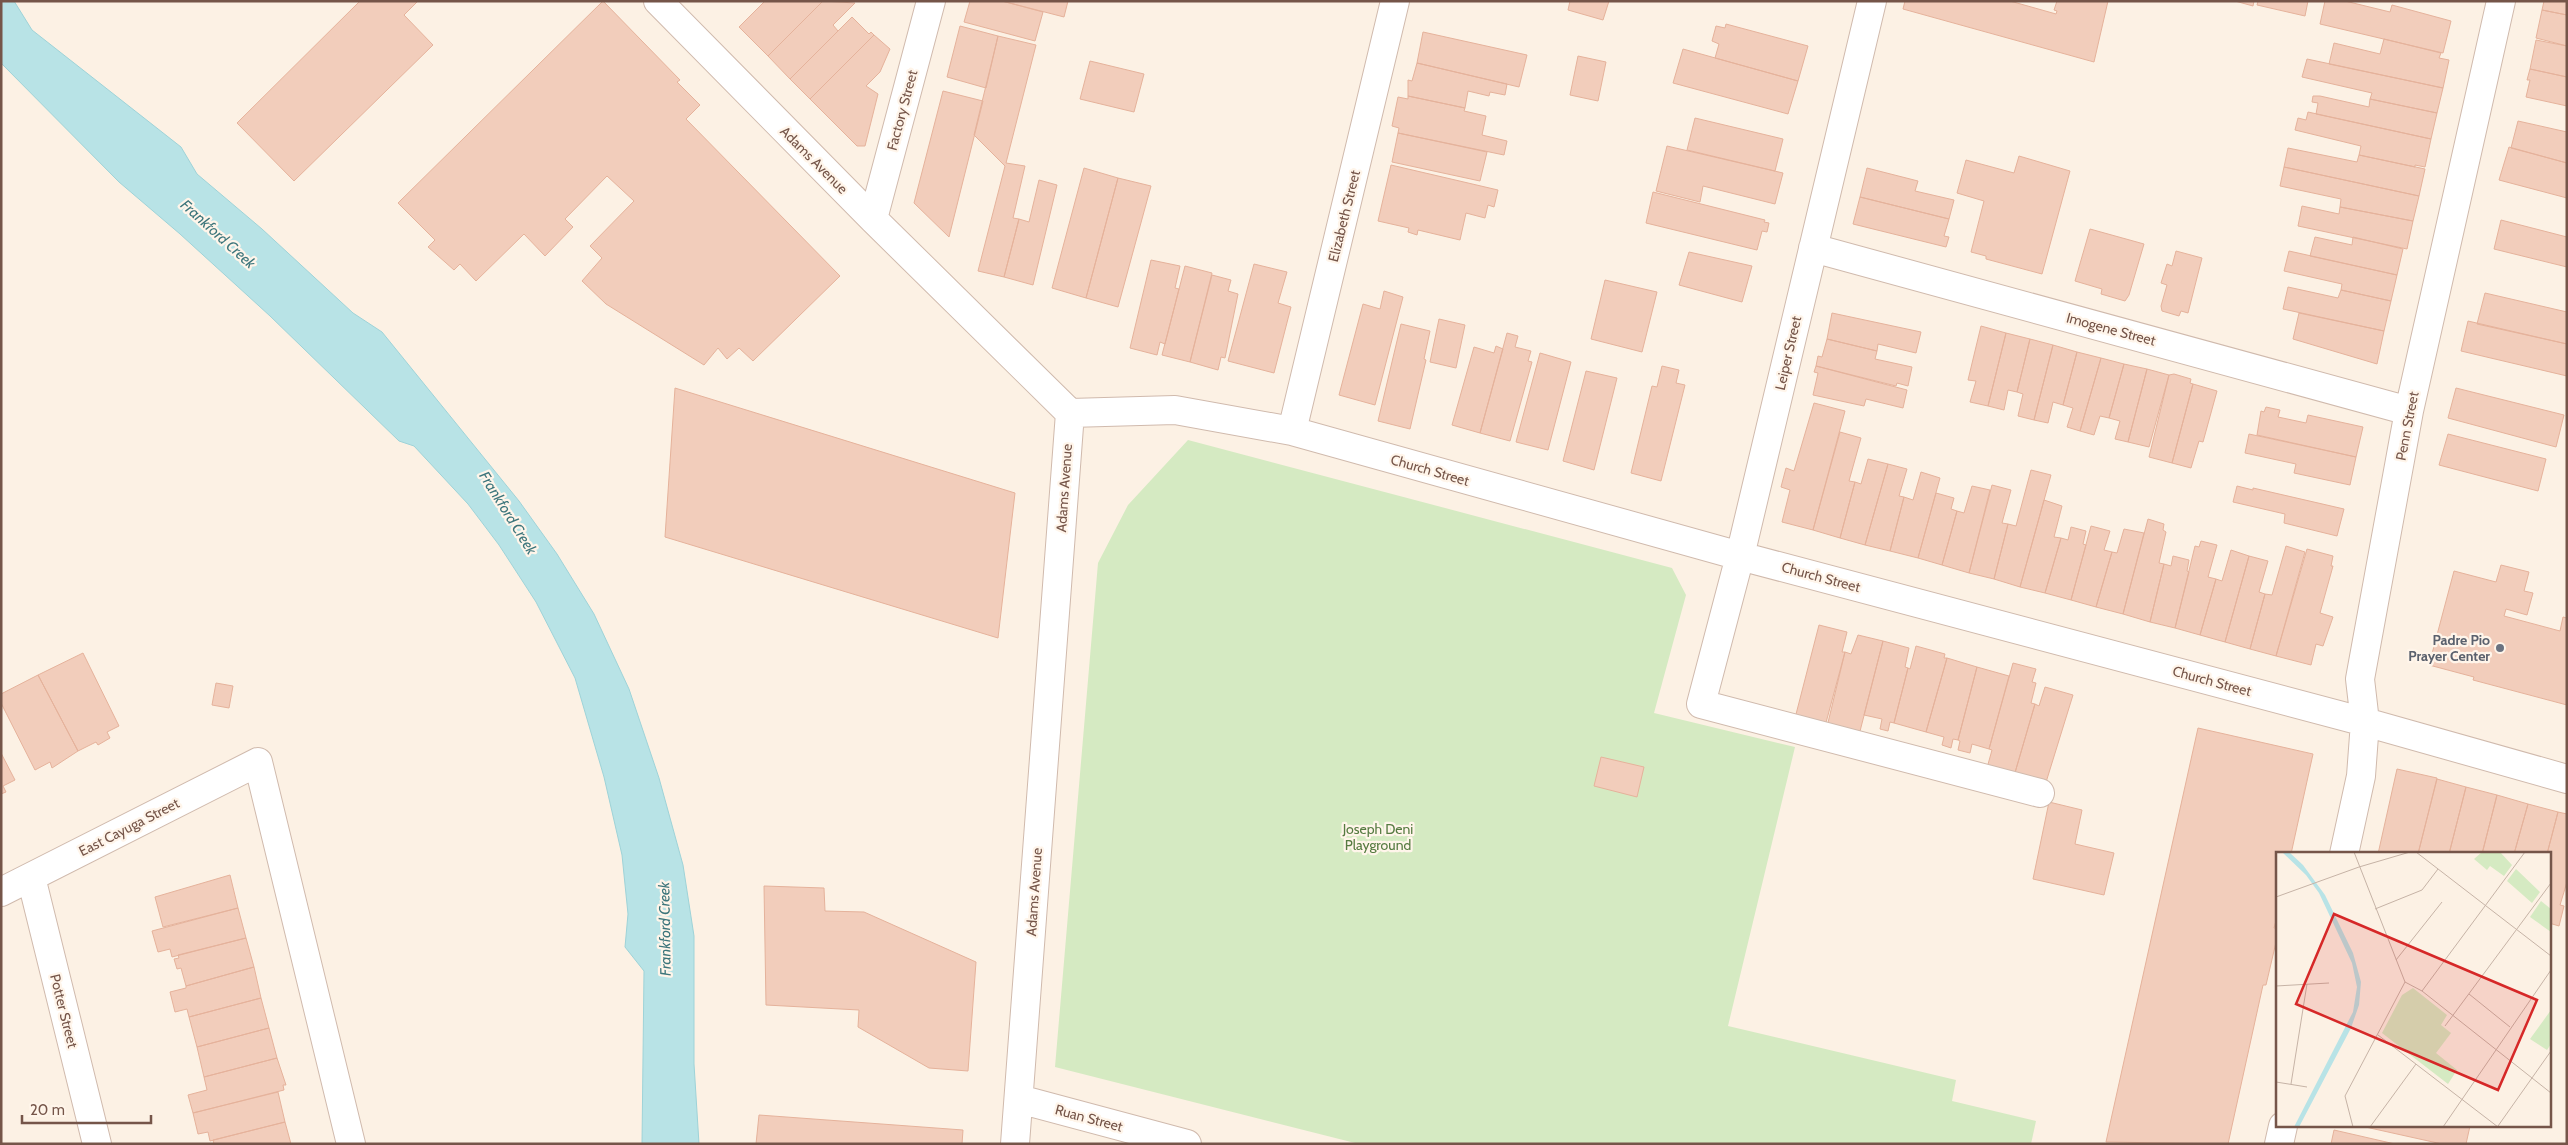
<svg xmlns="http://www.w3.org/2000/svg" width="2568" height="1145" font-family="Cabin,sans-serif">
<style>
.green{fill:#d5eac2}
.water{fill:#b8e3e6;stroke:#9ed3d8}
.building{fill:#f2cdbb;stroke:#e5b29b}
.lines{fill:none;stroke-linecap:round;stroke-linejoin:round}
.minor-casing{stroke:#d0baad;stroke-width:30}
.minor{stroke:#fff;stroke-width:28}
.worship-dot{fill:#6b7280;stroke:#fff5ea;stroke-width:2}
.labels{text-anchor:middle;dominant-baseline:central;stroke-width:4.5;stroke-linejoin:round;paint-order:stroke}
.street-label{font-size:14px;fill:#755549;stroke:#fff5ea}
.worship-label{font-size:14px;font-weight:bold;fill:#5b616d;stroke:#fff5ea;text-anchor:end}
.park-label{font-size:14px;fill:#567b41;stroke:#fff5ea}
.water-label{font-size:15px;font-style:italic;fill:#3c757b;stroke:#fff5ea}
.inset-road{fill:none;stroke:#c6b3a6;stroke-width:1}
.view{fill:#d62828;fill-opacity:0.15;stroke:#d62828;stroke-width:2.5}
.inset-edge{fill:none;stroke:#755549;stroke-width:2.5}
</style>
<rect width="100%" height="100%" fill="#fcf1e4"/>
<path class="green" d="M1188,440L1672,568L1686,595L1654,713L1795,747L1728,1026L1956,1080L1952,1101L2036,1121L2031,1144H1359L1055,1067L1098,563L1128,505Z"/>
<path class="water" d="M1,1H14L32,30L181,147L197,174L262,229L353,313L382,332L519,501L557,554L594,614L629,689L659,778L683,865L694,936V1064L699,1144H642L644,971L625,947L628,914L622,855L604,777L575,678L536,602L499,545L468,504L414,446L399,441L270,316L180,234L119,182L1,63Z"/>
<path class="building" d="M360,1H418L404,15L433,45L294,181L237,123Z
M603,1L680,80L677,82L700,105L686,119L840,276L753,361L739,348L727,359L718,348L704,365L606,304L582,281L602,258L590,246L634,201L607,176L565,219L573,227L545,256L524,234L476,281L460,264L454,270L428,247L435,240L398,203Z
M765,1H823L768,56L739,27Z
M823,1L855,3L833,25L838,31L790,79L768,56Z
M970,1H1002L1043,12L1035,41L964,22Z
M1002,1H1068L1064,17Z
M1570,1H1609L1603,20L1568,10Z
M1905,1H2010L2056,14L2057,11L2054,10L2057,1H2108L2094,62L1903,9Z
M2235,1H2254L2253,6Z
M2258,1H2308L2305,16L2257,5Z
M2325,1H2345L2390,12L2392,5L2451,21L2443,53L2320,24Z
M2544,1H2567V15L2542,10Z
M2542,10L2567,15V46L2536,38Z
M852,17L869,34L871,32L874,35L810,99L790,79Z
M1726,24L1808,46L1798,81L1715,58L1719,44L1712,41L1716,26L1725,28Z
M960,26L998,36L986,88L947,77Z
M1423,32L1527,55L1519,87L1417,63Z
M874,35L890,49L880,72L866,86L878,94L865,146H857L810,99Z
M998,36L1036,45L1006,163L1025,166L1013,218L1019,219L1004,277L978,271L1005,166L974,135Z
M2384,39L2441,53L2439,58L2449,60L2443,88L2329,64L2334,43L2380,54Z
M2536,40L2567,46V77L2530,69Z
M1683,49L1798,81L1788,114L1673,83Z
M1578,56L1606,62L1598,101L1570,95Z
M2307,59L2443,88L2437,113L2370,99L2372,93L2302,77Z
M1090,61L1144,74L1134,112L1080,99Z
M1417,63L1507,84L1505,95L1490,92L1489,96L1468,91L1465,108L1408,96V80L1412,81Z
M2530,69L2567,77V106L2526,97L2530,80H2527Z
M943,91L983,101L949,237L914,203Z
M1408,96L1465,108L1464,111L1486,116L1482,135L1507,141L1504,155L1398,133L1399,128L1392,126L1398,97L1408,99Z
M2313,96H2320L2369,107L2370,99L2437,113L2431,139L2316,114L2318,103L2312,102Z
M2308,112L2431,139L2425,167L2415,165V167L2359,155L2361,146L2295,130L2298,118L2306,120Z
M1695,118L1783,139L1775,171L1687,150Z
M2518,121L2567,132V163L2511,148Z
M1398,133L1487,152L1480,181L1392,162Z
M1667,146L1783,173L1775,204L1703,186L1700,202L1656,191Z
M2509,147L2567,163V198L2499,180Z
M2288,148L2357,162L2359,155L2425,169L2419,196L2284,167Z
M2019,156L2070,171L2042,274L1986,259V256L1971,252L1984,201L1957,193L1966,160L2014,173Z
M1391,165L1498,190L1494,207L1488,205L1485,218L1466,213L1460,240L1418,230L1417,235L1408,232L1409,228L1378,221Z
M2284,167L2419,196L2413,221L2340,207L2341,199L2280,186Z
M1084,168L1118,178L1086,298L1052,288Z
M1867,168L1918,181L1915,191L1954,200L1949,219L1860,197Z
M1118,178L1151,186L1118,307L1086,298Z
M1039,180L1057,185L1033,285L1004,277L1019,219L1029,222Z
M1653,192L1765,220L1764,222L1769,223L1767,232L1762,231L1757,250L1646,223Z
M1860,197L1949,219L1944,236L1949,237L1946,247L1853,224Z
M2302,206L2339,214L2340,207L2413,221L2407,249L2298,226Z
M2501,220L2567,237V267L2494,249Z
M2090,229L2144,244L2129,295L2125,301L2101,294L2102,289L2075,281Z
M2315,237L2352,245L2353,237L2403,249L2397,275L2310,256Z
M2176,251L2202,258L2188,313L2181,311L2179,316L2162,311L2161,306L2167,285L2161,283L2167,264L2172,266Z
M2289,251L2397,275L2391,301L2341,290L2342,284L2284,271Z
M1689,252L1752,266L1742,302L1679,285Z
M1151,260L1180,266L1175,288L1179,289L1165,344L1160,342L1157,355L1130,348Z
M1254,264L1287,272L1278,303L1291,307L1274,373L1228,361Z
M1185,266L1212,273L1190,362L1162,355Z
M1212,275L1231,280L1228,291L1238,294L1225,358L1221,357L1218,370L1190,362Z
M1605,280L1657,292L1642,352L1591,339Z
M2288,287L2338,298L2341,290L2391,301L2384,331L2283,309Z
M1384,291L1403,297L1375,405L1339,395L1363,304L1380,309Z
M2485,293L2567,312V344L2477,324Z
M1832,313L1921,332L1916,353L1878,344L1877,351L1827,339Z
M2299,313L2384,331L2377,364L2293,339Z
M1439,319L1465,325L1456,368L1430,362Z
M2468,321L2567,344V376L2461,351Z
M1401,324L1430,331L1424,359L1426,360L1410,429L1378,421Z
M1981,326L2006,333L1988,406L1970,402L1976,381L1968,380Z
M1507,333L1518,336L1515,347L1531,351L1528,361L1532,362L1510,441L1480,433Z
M2006,333L2030,339L2017,392L2008,390L2004,410L1988,406Z
M1827,339L1877,351L1875,359L1912,367L1908,386L1897,383L1896,386L1816,366L1818,356L1822,357Z
M2030,339L2053,345L2034,420L2018,416L2023,394L2017,392Z
M2053,345L2077,352L2063,405L2053,402L2048,423L2034,420Z
M1496,346L1503,349L1480,433L1452,425L1474,347L1494,353Z
M2077,352L2101,358L2080,431L2067,427L2073,408L2063,405Z
M1540,353L1571,362L1548,450L1516,442Z
M2101,358L2124,364L2109,418L2100,416L2094,435L2080,431Z
M2124,364L2147,369L2128,442L2115,439L2120,421L2109,418Z
M1662,366L1679,370L1676,383L1685,385L1661,481L1631,473L1652,386L1657,387Z
M1816,366L1907,390L1903,408L1866,399L1864,406L1813,395L1818,373L1814,372Z
M2147,369L2169,375L2149,447L2128,442Z
M1586,371L1617,378L1594,470L1563,461Z
M2174,374L2191,379L2190,383L2193,384L2172,463L2149,457L2169,375Z
M2193,384L2217,391L2203,442L2199,441L2191,468L2172,463Z
M675,388L1015,493L998,638L665,537Z
M2456,388L2564,415L2556,447L2448,418Z
M1814,403L1845,411L1813,530L1782,522L1790,490L1781,487L1786,468L1794,471Z
M2266,407L2280,410L2278,417L2306,423L2308,415L2363,427L2356,457L2257,435L2261,411L2264,412Z
M1840,432L1861,438L1849,481L1855,482L1840,538L1813,530Z
M2249,434L2356,457L2350,485L2294,473L2296,464L2245,453Z
M2448,434L2546,459L2538,491L2439,465Z
M1868,459L1888,464L1865,545L1840,538L1855,482L1861,484Z
M1888,464L1907,469L1899,496L1904,497L1890,551L1865,545Z
M2031,470L2051,475L2020,587L1994,579L2008,524L2016,526Z
M1921,472L1940,478L1918,558L1890,551L1904,497L1913,500Z
M1992,485L2011,490L2002,523L2008,524L1994,579L1969,573Z
M1972,486L1990,490L1969,573L1942,565L1957,511L1964,513Z
M2237,486L2253,490V488L2344,509L2337,536L2284,523L2285,514L2233,502Z
M1936,493L1954,498L1951,509L1957,511L1942,565L1918,558Z
M2044,500L2062,506L2054,537L2061,538L2045,593L2020,587Z
M2148,519L2164,524L2163,530L2166,532L2159,563L2164,564L2150,622L2123,614Z
M2091,526L2110,531L2104,550L2112,552L2096,607L2071,600Z
M2071,527L2086,531L2083,544L2086,545L2071,600L2045,593L2061,538L2068,540Z
M2124,529L2144,533L2123,614L2096,607L2112,552L2117,553Z
M2201,541L2217,545L2208,577L2216,579L2200,635L2175,628L2195,546L2199,547Z
M2286,546L2305,552L2276,656L2250,649L2265,594L2272,595Z
M2307,549L2333,556L2331,566H2333L2320,613L2333,617L2323,646L2316,644L2311,665L2276,656Z
M2231,550L2249,556L2225,642L2200,635L2216,579L2222,581Z
M2173,556L2189,560L2187,571L2189,572L2175,628L2150,622L2164,564L2171,566Z
M2249,556L2268,561L2259,592L2265,594L2250,649L2225,642Z
M2501,565L2529,572L2524,591L2533,593L2527,615L2506,609L2504,616L2560,631L2563,617L2567,618V705L2473,680L2474,677L2429,665L2454,571L2496,582Z
M1819,625L1847,632L1842,652H1845L1824,730L1794,722Z
M1858,635L1883,641L1857,743L1825,735L1845,652L1851,654Z
M1883,641L1909,648L1905,667L1908,668L1894,723L1890,722L1888,731L1880,729L1882,719L1864,715Z
M1916,646L1945,654L1944,658H1947L1926,732L1894,723L1908,668L1910,669Z
M83,653L119,726L107,732L110,738L98,745L96,742L78,751L38,675Z
M1947,658L1977,667L1958,740L1953,739L1951,748L1942,745L1944,737L1926,732Z
M2013,663L2036,669L2032,682L2036,683L2031,703L2035,704L2012,783L1985,775L1992,750L1989,749Z
M1977,667L2009,676L1989,749L1972,744L1970,753L1958,750L1960,741L1958,740Z
M38,675L78,751L52,768L50,762L35,770L1,703V694Z
M216,683L233,686L229,708L212,705Z
M2045,687L2073,695L2043,792L2012,783L2035,704L2039,706Z
M2198,728L2313,754L2291,854H2277V917L2274,928H2277V938L2266,985H2263L2228,1144L2106,1142Z
M1,753L15,780L3,786L6,792L1,794Z
M1601,757L1644,767L1637,797L1594,786Z
M2397,769L2437,778L2418,854H2378Z
M2437,779L2466,787L2449,854H2418Z
M2466,787L2497,795L2482,854H2449Z
M2497,795L2528,804L2514,854H2482Z
M2049,802L2082,810L2075,844L2114,853L2104,895L2033,879Z
M2528,804L2558,812L2547,854H2514Z
M2558,812L2567,814V882L2560,905L2564,906L2559,926L2549,923V854H2547Z
M230,875L238,908L163,927L155,897Z
M764,886L824,888L825,911L864,912L976,962L968,1071L929,1068L858,1027L859,1010L766,1005Z
M238,908L246,938L172,957L170,949L158,952L152,931Z
M246,938L254,967L186,986L181,968L177,969L174,959L179,958L178,955Z
M254,967L261,998L189,1017L187,1009L175,1012L170,992L186,988V986Z
M261,998L269,1028L197,1047L189,1017Z
M269,1028L277,1058L204,1077L197,1047Z
M277,1058L286,1085H283L284,1090L193,1113L188,1095L207,1090L204,1077Z
M278,1092L285,1122L210,1141L208,1132L198,1134L193,1113Z
M759,1115L963,1130L962,1144H756Z
M285,1122L291,1144H214L213,1140Z
M2361,1126H2470L2466,1144H2442Z
M2334,1130L2395,1144H2331Z"/>
<g class="lines">
<g class="minor-casing">
<path id="minor" d="M658,1L873,219L1070,413L1015,1144
M1872,1L1740,556L1701,704L2040,793
M873,219L931,1
M1813,248L2409,411
M1070,413L1175,410L1292,431L1740,556L2365,722L2567,779
M1292,431L1395,1
M2344,854L2361,776L2365,722L2360,679L2409,411L2501,1
M31,877L97,1144
M1,892L258,762L351,1144
M1019,1099L1187,1144
M2279,1144L2283,1126"/>
</g>
<use href="#minor" class="minor"/>
</g>
<circle class="worship-dot" cx="2500" cy="648" r="5"/>
<g class="labels">
<g class="street-label">
<text transform="translate(902 110) rotate(-75)">Factory Street</text>
<text transform="translate(814 160) rotate(45)">Adams Avenue</text>
<text transform="translate(1344 216) rotate(-76)">Elizabeth Street</text>
<text transform="translate(2111 329) rotate(15)">Imogene Street</text>
<text transform="translate(1788 353) rotate(-77)">Leiper Street</text>
<text transform="translate(2407 426) rotate(-79)">Penn Street</text>
<text transform="translate(1430 470) rotate(16)">Church Street</text>
<text transform="translate(1064 488) rotate(-86)">Adams Avenue</text>
<text transform="translate(1821 577) rotate(15)">Church Street</text>
<text transform="translate(2212 681) rotate(15)">Church Street</text>
<text transform="translate(129 827) rotate(-27)">East Cayuga Street</text>
<text transform="translate(1034 892) rotate(-86)">Adams Avenue</text>
<text transform="translate(64 1011) rotate(76)">Potter Street</text>
<text transform="translate(1089 1118) rotate(15)">Ruan Street</text>
</g>
<g class="worship-label">
<text x="2490" y="640">Padre Pio<tspan x="2490" dy="16">Prayer Center</tspan></text>
</g>
<g class="park-label">
<text x="1378" y="829">Joseph Deni<tspan x="1378" dy="16">Playground</tspan></text>
</g>
<g class="water-label">
<text transform="translate(218 234) rotate(42)">Frankford Creek</text>
<text transform="translate(508 513) rotate(58)">Frankford Creek</text>
<text transform="translate(665 929) rotate(-91)">Frankford Creek</text>
</g>
</g>
<g transform="translate(2276 852)">
<rect width="275" height="275" fill="#fcf1e4"/>
<path d="M206,0H224L236,13L228,24L214,14L211,18L198,7ZM240,17L264,40L256,51L231,29ZM265,49L275,57V80L254,65ZM137,136L171,163L165,173L175,181L160,201L181,218L172,232L106,181L126,143ZM275,158V192L271,198L254,187Z" fill="#d5eac2"/>
<path d="M6,0H13L27,13L49,43L77,101L85,130L83,153L75,176L23,275H18L77,160L81,135L76,111L43,41L30,23Z" fill="#b8e3e6"/>
<path class="inset-road" d="M140,0L275,104M0,45L83,15L134,0M99,57L146,38L162,17M120,108L166,50M129,130L146,139L275,241M0,134L53,131M146,139L249,0M193,142L234,175M169,174L275,31M102,183L222,275M0,230L31,235M15,232L31,132M222,274L275,199M77,275L69,244L129,130L78,0M94,275L140,212M167,275L275,118"/>
<path class="view" d="M58,62L261,148L222,238L20,152Z"/>
<rect width="275" height="275" class="inset-edge"/>
</g>
<rect width="2568" height="1145" fill="none" stroke="#755549" stroke-width="5"/>
<path d="M22 1115v8h129v-8" fill="none" stroke="#755549" stroke-width="2.5"/>
<text x="30" y="1115" font-size="15" fill="#755549" stroke="#fff5ea" stroke-width="4" paint-order="stroke">20 m</text>
</svg>
